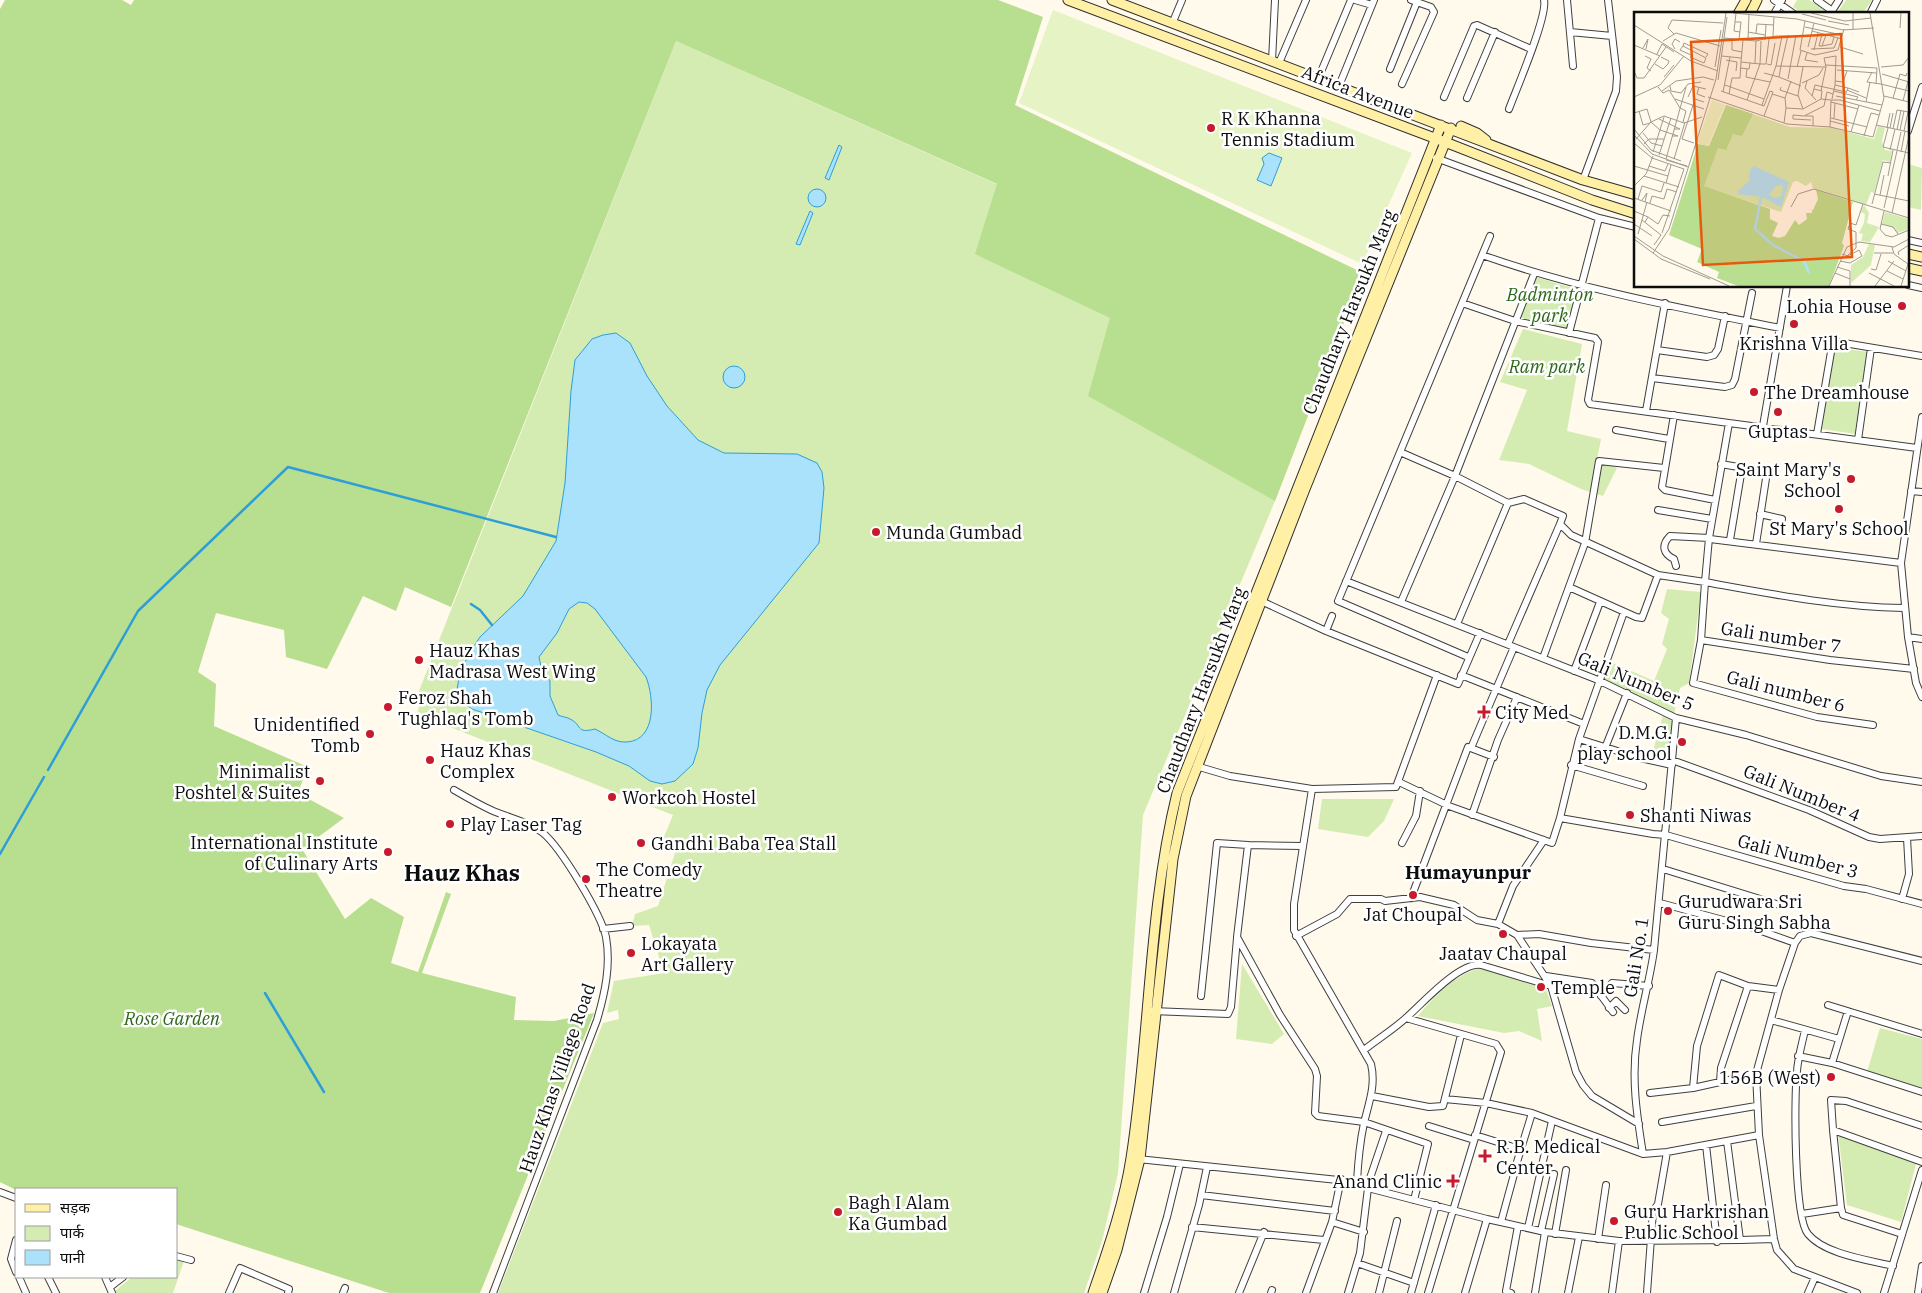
<svg xmlns="http://www.w3.org/2000/svg" width="1922" height="1293" font-family="'IBM Plex Serif','Noto Sans Devanagari',serif">
<style>
.green{fill:#d4ecb2}
.forest{fill:#b8de90}
.pitch{fill:#e6f3c5}
.water{fill:#abe2fb;stroke:#2d9ed8;fill-rule:evenodd}
.lines{fill:none;stroke-linecap:round;stroke-linejoin:round}
.stream{stroke:#2d9ed8;stroke-width:2.5}
.street-casing{stroke:#3f3f3f;stroke-width:8}
.secondary-casing{stroke:#2e2e2e;stroke-width:11}
.street{stroke:#fff;stroke-width:6}
.secondary{stroke:#fff0a6;stroke-width:9}
.poi-dot{fill:#c71a2c;stroke:#fff;stroke-width:2}
.labels{text-anchor:middle;dominant-baseline:central;stroke-width:5;stroke-linejoin:round;paint-order:stroke}
.street-label{font-size:18px;fill:#0c0c0c;stroke:#fff}
.poi-label{font-size:18px;fill:#0c0c0c;stroke:#fff;text-anchor:start}
.park-label{font-size:18px;font-style:italic;fill:#2d6818;stroke:#fff}
.neighbourhood-label{font-size:19px;font-weight:bold;fill:#0c0c0c;stroke:#fff}
.district-label{font-size:22px;font-weight:bold;fill:#0c0c0c;stroke:#fff}
.inset-river{fill:none;stroke:#abe2fb;stroke-width:2.5}
.inset-road{fill:none;stroke:#9e9b92;stroke-width:1}
.view{fill:#e8590c;fill-opacity:0.15;stroke:#e8590c;stroke-width:2.5}
.inset-edge{fill:none;stroke:#0c0c0c;stroke-width:2.5}
</style>
<rect width="100%" height="100%" fill="#fffaeb"/>
<path class="green" d="M1797,0H1809L1828,12L1827,14H1803L1793,7Z
M1846,0H1872L1862,14H1836Z
M676,41L996,184L1363,273L1275,501L1143,815L1118,1173L1102,1241L1084,1293H498L603,1023L619,1019L618,1010L607,1013L614,981L664,973L649,925L632,926L635,914L658,906L677,847L663,839L673,815L417,714L420,703L415,701Z
M1908,164L1922,168L1921,210L1908,207Z
M1535,277L1577,289L1567,331L1519,317Z
M1523,329L1582,344L1567,431L1601,439L1597,459L1617,468L1603,496L1581,489L1529,464L1499,460L1527,390L1500,382Z
M1834,347L1868,352L1856,434L1822,429Z
M1667,589L1701,592L1689,683L1680,688L1674,714L1603,680L1611,662L1654,681L1667,649L1662,644L1669,619L1661,613Z
M1663,715L1674,719L1670,759L1652,755Z
M1322,799H1394L1384,821L1368,837L1318,829Z
M1242,964L1284,1034L1272,1044L1236,1039Z
M1484,968L1545,987L1552,1006L1537,1009L1542,1041L1519,1031L1504,1033L1418,1016C1436,995 1456,972 1484,968Z
M1880,1028L1922,1039V1089L1867,1072Z
M1838,1133L1916,1164L1901,1222L1847,1205Z
M176,1253L186,1255L173,1293H116L115,1291L132,1277H176Z"/>
<path class="forest" d="M5,0H122L131,5L134,0H998L1043,17L1015,105L1363,273L1275,501L1088,396L1110,318L975,254L997,184L676,41L451,607L405,587L396,611L363,596L327,669L286,657L284,630L216,613L198,672L216,684L214,726L308,767L300,787L307,798L344,818L302,849L345,919L371,898L404,917L391,963L418,972L446,892L451,894L422,973L516,997L514,1020L554,1021L594,1013L480,1293H389L176,1224V1189L16,1190L0,1182V9Z"/>
<path class="pitch" d="M1053,10L1412,153L1362,264L1019,103Z"/>
<path class="water" d="M839,145L842,147L829,180L825,178Z
M1269,153L1282,158L1271,186L1257,180L1264,164L1262,158Z
M808 198a9 9 0 1 1 18 0a9 9 0 1 1-18 0Z
M810,211L813,213L800,245L796,244Z
M616,333L630,343L647,376L667,406L698,440L724,453L797,454L817,463L822,472L824,488L819,543L720,665L707,690L702,713L698,748L693,764L675,781L662,784L650,781L629,766L596,752L472,709L459,699L457,689L460,673L470,652L480,637L523,596L556,541L565,483L571,391L575,360L592,339L603,335ZM579,602L587,603L595,609L646,677C654,697 657,740 627,742C614,743 606,734 595,729C575,734 583,725 570,719C567,717 562,717 558,715L550,696V681L541,667L539,657L557,633L569,609Z
M723 377a11 11 0 1 1 22 0a11 11 0 1 1-22 0Z"/>
<g class="lines">
<path class="stream" d="M471,604L480,610L492,625
M48,770L138,611L288,467L556,537
M0,854L44,777
M265,993L324,1092"/>
<g class="street-casing">
<path id="street" d="M1355,0L1372,5
M1567,0L1573,66
M1774,0L1794,14
M1817,0L1831,10
M1774,14L1782,0
M1830,14L1839,0
M1870,14L1877,0
M1172,24L1182,0
M1570,32L1612,36
M1272,61L1275,0
M1279,63L1306,0
M1390,69L1417,2
M1318,79L1351,0
M1402,84L1434,12L1431,7L1411,0
M1339,86L1374,0
M1444,97L1474,26L1477,25L1531,49
M1467,98L1495,32
M1509,109C1516,90 1548,16 1544,0
M1908,131L1922,87
M1436,158L1599,218L1636,227
M1583,180L1616,91L1617,77L1608,0
M1908,240L1922,243
M1482,255C1578,289 1680,308 1780,328
M1908,285L1922,288
M1462,303L1515,321L1595,338L1598,342L1588,400L1590,404L1729,423
M1569,333L1599,218
M1657,350L1707,357L1714,355L1718,349L1725,316
M1652,378L1725,387L1732,385L1735,379L1752,293
M1646,411L1665,303
M1674,415L1662,487L1665,490L1715,500
M1922,417L1901,563L1908,637L1916,683L1922,697
M1763,426L1787,286
M1616,430L1669,439
M1817,434L1832,346L1838,342L1922,356
M1858,440L1871,348
M1400,452L1455,476L1508,503L1524,499L1563,516L1560,524L1571,535L1658,575L1705,582L1709,538L1729,423L1917,448
M1721,464L1767,472L1756,544
M1911,491L1922,492
M1658,510L1712,519
M1760,514L1782,519
M1710,539L1901,563
M1730,540L1742,468
M1676,566L1674,559C1663,554 1661,545 1670,536L1709,538
M1346,581L1598,680L1676,718L1746,735L1881,776L1922,782
M1569,587L1636,617L1642,618L1658,575
M1259,600L1326,631L1458,684L1480,633
M1401,602L1455,476L1534,274
M1904,608C1836,607 1771,594 1705,582L1701,640L1830,660L1914,669
M1624,612L1579,739L1640,758L1672,765
M1457,624L1508,503
M1326,631L1332,616
M1908,637L1922,639
M1701,640L1693,683L1817,717L1873,725
M1508,644L1560,524
M1468,657L1338,601L1490,236
M1543,658L1585,543L1599,461L1664,468
M1574,671L1600,602
M1461,675L1584,724
M1471,748L1514,647
M1605,748L1627,693
M1672,760L1809,810L1869,837L1880,839L1922,836
M1571,765L1643,786
M1399,782L1449,806L1552,843L1560,818L1579,739
M1312,789L1396,787L1437,675
M454,790C466,797 478,804 491,810C508,818 528,821 543,833C561,848 601,914 606,937C611,965 605,993 597,1020L493,1293
M1472,815L1498,740L1517,697
M1560,818L1653,834L1666,835L1844,886L1866,889L1922,904
M1402,843L1416,816L1420,791
M1248,845L1302,846
M1663,869L1783,906
M1411,898L1468,747L1494,757
M1902,899L1909,874L1907,838
M1660,903L1753,928L1795,943
M1498,924L1513,886L1544,840
M603,929L630,926
M1517,935L1551,986L1576,1072L1583,1085L1592,1096L1639,1124
M1296,936L1337,914L1350,899H1381L1385,901L1420,897L1454,905L1477,920L1498,924L1517,935L1539,934L1591,943L1654,950
M1546,976L1592,983L1613,1012
M1201,996L1217,843L1248,845L1237,937L1280,1015L1315,1069L1317,1076L1315,1113L1318,1116L1364,1122L1428,1144L1414,1200
M1601,996L1612,983L1649,986
M1828,1005L1922,1034
M1609,1008L1616,1001L1625,1010
M1152,1011L1228,1014L1231,1007L1237,938
M1406,1018L1496,1044L1501,1052L1428,1293
M1771,1020L1839,1039
M1805,1030C1802,1044 1798,1057 1797,1071C1794,1097 1794,1218 1808,1234C1824,1254 1868,1260 1893,1266
M1364,1050C1378,1039 1394,1029 1407,1017C1422,1004 1459,962 1481,965L1551,986
M1798,1056L1832,1063L1922,1092
M1832,1063L1848,1011
M1720,1082L1721,1068L1748,986
M1693,1088L1697,1046L1719,975L1748,986L1779,990
M1650,1093L1693,1088L1756,1074
M1372,1096L1429,1107L1443,1106L1461,1035
M1445,1099L1486,1103L1532,1113L1643,1154L1667,1152L1759,1135
M1662,1122L1756,1106
M1429,1126L1474,1140
M1833,1130L1831,1100L1846,1101L1922,1126
M1475,1135L1520,1149
M1706,1145L1717,1242
M1643,1154C1637,1116 1631,1078 1637,1040C1641,1009 1650,980 1654,950L1676,718
M1138,1159L1357,1182C1358,1162 1360,1142 1364,1123C1369,1102 1376,1085 1371,1064L1294,930V904L1312,789L1230,776L1196,766
M1517,1162L1532,1113
M1368,1184L1386,1131
M1368,1188L1487,1219L1465,1293
M0,1192L16,1198
M1201,1195L1335,1211
M1802,1214L1841,1208
M1487,1219L1545,1232L1619,1241L1740,1240L1727,1141
M1332,1222L1364,1232
M1501,1222L1516,1167
M1192,1227L1324,1240
M1528,1228L1552,1121
M1541,1231L1554,1174
M1555,1234L1566,1170
M1902,1234L1843,1215L1841,1208L1833,1130L1922,1162
M1598,1239L1606,1185
M16,1240L11,1259L16,1272
M1740,1240L1774,1239
M176,1256L191,1260
M1357,1263L1414,1283
M19,1277L26,1293
M48,1277L56,1293
M105,1277L112,1293
M110,1287L123,1277
M229,1293L240,1268L289,1289L288,1293
M343,1293L345,1288
M1144,1293L1167,1217L1180,1164
M1174,1293L1199,1205L1207,1167
M1239,1293L1264,1232
M1271,1293L1272,1290
M1306,1293L1332,1222L1341,1179
M1348,1293L1360,1253L1368,1188L1366,1182H1357
M1379,1293L1397,1221
M1411,1293L1436,1205
M1511,1293L1506,1291L1518,1226
M1535,1293L1545,1232
M1568,1293L1579,1237
M1612,1293L1619,1241
M1647,1293L1653,1211L1658,1204L1667,1152
M1808,1293L1815,1277
M1857,1293L1794,1269L1777,1250L1774,1239L1759,1135L1756,1074L1779,990L1795,943L1800,936L1811,933L1922,961
M1884,1293L1922,1170
M1918,1293L1922,1266"/>
</g>
<g class="secondary-casing">
<path id="secondary" d="M1068,0L1445,142L1592,200L1636,214
M1112,0L1583,180L1636,195
M1738,14L1746,0
M1750,14L1757,0
M1461,126L1477,133L1486,140
M1908,254L1922,257
M1908,268L1922,271
M1093,1293C1108,1249 1124,1204 1131,1158C1150,1037 1148,912 1177,793L1441,125
M1102,1293L1117,1250L1140,1159L1173,859L1186,796L1305,489L1451,128"/>
</g>
<use href="#street" class="street"/>
<use href="#secondary" class="secondary"/>
</g>
<g class="poi-dot">
<circle cx="1211" cy="128" r="5"/>
<circle cx="1902" cy="306" r="5"/>
<circle cx="1794" cy="324" r="5"/>
<circle cx="1754" cy="392" r="5"/>
<circle cx="1778" cy="412" r="5"/>
<circle cx="1851" cy="479" r="5"/>
<circle cx="1839" cy="509" r="5"/>
<circle cx="876" cy="532" r="5"/>
<circle cx="419" cy="660" r="5"/>
<circle cx="388" cy="707" r="5"/>
<path d="M1481.5 704.5h5v5h5v5h-5v5h-5v-5h-5v-5h5z"/>
<circle cx="370" cy="734" r="5"/>
<circle cx="1682" cy="742" r="5"/>
<circle cx="430" cy="760" r="5"/>
<circle cx="320" cy="781" r="5"/>
<circle cx="612" cy="797" r="5"/>
<circle cx="1630" cy="815" r="5"/>
<circle cx="450" cy="824" r="5"/>
<circle cx="641" cy="843" r="5"/>
<circle cx="388" cy="852" r="5"/>
<circle cx="586" cy="879" r="5"/>
<circle cx="1413" cy="895" r="5"/>
<circle cx="1668" cy="911" r="5"/>
<circle cx="1503" cy="934" r="5"/>
<circle cx="631" cy="953" r="5"/>
<circle cx="1541" cy="987" r="5"/>
<circle cx="1831" cy="1077" r="5"/>
<path d="M1482.5 1148.5h5v5h5v5h-5v5h-5v-5h-5v-5h5z"/>
<path d="M1450.5 1173.5h5v5h5v5h-5v5h-5v-5h-5v-5h5z"/>
<circle cx="838" cy="1212" r="5"/>
<circle cx="1614" cy="1221" r="5"/>
</g>
<g class="labels">
<g class="street-label">
<text transform="translate(1358 92) rotate(21)">Africa Avenue</text>
<text transform="translate(1349 312) rotate(-68)">Chaudhary Harsukh Marg</text>
<text transform="translate(1781 637) rotate(9)">Gali number 7</text>
<text transform="translate(1636 681) rotate(23)">Gali Number 5</text>
<text transform="translate(1201 690) rotate(-69)">Chaudhary Harsukh Marg</text>
<text transform="translate(1786 691) rotate(14)">Gali number 6</text>
<text transform="translate(1802 793) rotate(22)">Gali Number 4</text>
<text transform="translate(1798 856) rotate(15)">Gali Number 3</text>
<text transform="translate(1636 957) rotate(-81)">Gali No. 1</text>
<text transform="translate(557 1078) rotate(-71)">Hauz Khas Village Road</text>
</g>
<g class="poi-label">
<text x="1221" y="118">R K Khanna<tspan x="1221" dy="21">Tennis Stadium</tspan></text>
<text x="1892" y="306" text-anchor="end">Lohia House</text>
<text x="1794" y="343" text-anchor="middle">Krishna Villa</text>
<text x="1764" y="392">The Dreamhouse</text>
<text x="1778" y="431" text-anchor="middle">Guptas</text>
<text x="1841" y="469" text-anchor="end">Saint Mary's<tspan x="1841" dy="21">School</tspan></text>
<text x="1839" y="528" text-anchor="middle">St Mary's School</text>
<text x="886" y="532">Munda Gumbad</text>
<text x="429" y="650">Hauz Khas<tspan x="429" dy="21">Madrasa West Wing</tspan></text>
<text x="398" y="697">Feroz Shah<tspan x="398" dy="21">Tughlaq's Tomb</tspan></text>
<text x="1495" y="712">City Med</text>
<text x="360" y="724" text-anchor="end">Unidentified<tspan x="360" dy="21">Tomb</tspan></text>
<text x="1672" y="732" text-anchor="end">D.M.G.<tspan x="1672" dy="21">play school</tspan></text>
<text x="440" y="750">Hauz Khas<tspan x="440" dy="21">Complex</tspan></text>
<text x="310" y="771" text-anchor="end">Minimalist<tspan x="310" dy="21">Poshtel &amp; Suites</tspan></text>
<text x="622" y="797">Workcoh Hostel</text>
<text x="1640" y="815">Shanti Niwas</text>
<text x="460" y="824">Play Laser Tag</text>
<text x="378" y="842" text-anchor="end">International Institute<tspan x="378" dy="21">of Culinary Arts</tspan></text>
<text x="651" y="843">Gandhi Baba Tea Stall</text>
<text x="596" y="869">The Comedy<tspan x="596" dy="21">Theatre</tspan></text>
<text x="1678" y="901">Gurudwara Sri<tspan x="1678" dy="21">Guru Singh Sabha</tspan></text>
<text x="1413" y="914" text-anchor="middle">Jat Choupal</text>
<text x="641" y="943">Lokayata<tspan x="641" dy="21">Art Gallery</tspan></text>
<text x="1503" y="953" text-anchor="middle">Jaatav Chaupal</text>
<text x="1551" y="987">Temple</text>
<text x="1821" y="1077" text-anchor="end">156B (West)</text>
<text x="1496" y="1146">R.B. Medical<tspan x="1496" dy="21">Center</tspan></text>
<text x="1442" y="1181" text-anchor="end">Anand Clinic</text>
<text x="848" y="1202">Bagh I Alam<tspan x="848" dy="21">Ka Gumbad</tspan></text>
<text x="1624" y="1211">Guru Harkrishan<tspan x="1624" dy="21">Public School</tspan></text>
</g>
<g class="park-label">
<text x="1550" y="294">Badminton<tspan x="1550" dy="21">park</tspan></text>
<text x="1547" y="366">Ram park</text>
<text x="172" y="1018">Rose Garden</text>
</g>
<g class="neighbourhood-label">
<text x="1468" y="872">Humayunpur</text>
</g>
<g class="district-label">
<text x="462" y="872">Hauz Khas</text>
</g>
</g>
<g transform="translate(1634 12)">
<rect width="275" height="275" fill="#fffaeb"/>
<path d="M92,93L156,115L198,116L240,127L244,114L251,116L248,129L251,138L258,139L256,150L249,148L240,181L237,180L232,193L179,176L177,170L172,174L163,169L159,170L147,200L69,174L84,136ZM230,193L235,201L233,211L245,215L236,230L227,229L229,222L225,221L230,211L231,202L227,200ZM251,200L275,207V217L263,221L260,216L248,212ZM235,232L241,233L237,253L217,271V253L229,245Z" fill="#d4ecb2"/>
<path d="M92,93L119,102L108,124L99,122L92,138L84,136L70,174L136,197V207L144,211L138,224L145,226L151,224L161,208L165,213L173,207L172,201H178V198L169,196L179,198L184,187L182,178L219,190L208,231L210,234L195,274H104L83,266L85,260L63,250L68,237L35,223L64,132L75,134Z" fill="#b8de90"/>
<path d="M78,88L91,93L74,134L63,131Z" fill="#e6f3c5"/>
<path d="M120,154L155,170L147,195L128,185L104,182V179L115,169L116,158ZM149,173L148,184L141,186L135,183L142,174Z" fill="#abe2fb" fill-rule="evenodd"/>
<path class="inset-river" d="M127,185L121,217L139,233L158,243M158,243L170,249L175,261"/>
<path class="inset-road" d="M99,1L163,7L209,18L240,16M102,1L100,19L106,20M177,1L211,9L237,6M219,1V17M168,2L192,8M171,9L166,38L181,43L204,38L210,17M194,9L215,13M101,10H107L105,28M0,13L57,49L84,59M171,15L208,23M266,16L267,1M178,19L208,27M114,20L131,23M122,21L123,12L140,13M40,22L34,16L38,8L89,11M188,22L185,34H188M192,23L188,34L198,32L200,25M139,24L140,5M90,26L122,29L142,24H168M98,27V38L108,40M109,28L107,50L126,52L113,88M114,28L115,2M131,28L132,13M29,29L42,21L86,34M127,29L126,52H132L135,27M0,33L26,44M49,34L72,46L70,51L56,45M49,34L50,31L74,42L72,45M49,34L46,38L57,43M174,35L180,11M206,35L229,42M9,36L14,27L12,37M41,37L38,32L41,27L46,30M177,37L200,36L204,26M180,38L184,21M173,41L171,48L184,50M23,42L28,32L40,40M11,44L17,47L13,56L17,59M88,44L107,46M190,46L202,44L201,73M92,48L103,50L102,59M121,51L122,29M21,52L29,57L34,52L35,49L27,45M133,52L137,53L141,31M192,53L243,56L242,72M142,54L192,55M147,54L154,23M81,55L87,18M163,55L167,39M169,55L164,83L169,97M247,55L269,53L275,45M106,56L115,57L116,51M113,57L112,65L136,70M203,58L242,61M0,59L3,66H10L32,35M238,60L233,70L247,72M130,61L145,65L147,54M248,62L275,70M30,65L40,53M145,65L167,74M154,67L162,23M84,68L93,5M173,69L171,76L182,88M201,69L209,70L213,59M168,71L185,63L189,56M247,72L275,79M91,73L130,87M36,74L37,79L47,81L54,72L67,70M24,75L29,81L35,78L46,96L52,99L49,110M65,75L63,82L71,85M147,75L146,78L164,84M180,77L188,79L187,87M213,78L232,86M28,79L42,69L69,65L80,68M87,79L130,94L136,79M187,79L192,55L190,46M200,79L224,85L222,88M89,80L96,45M212,81L214,76L225,80M95,82L98,66H106L107,50M138,82L151,86L152,96M178,84L181,73L212,80M202,84L248,93M250,84L275,90M0,85L26,73L50,44M54,85L59,74L72,77M74,85L153,112L196,115L239,125L250,86L236,1M151,86L157,69M259,86L266,62L272,64L273,61M41,87L70,97M198,87L201,73L214,76M197,88H206L246,99M269,89L274,69M197,90L224,97M232,90L236,70M128,93L142,54L148,24M5,99L9,113L16,111M0,101L13,97L17,110L26,118M130,104L139,80L136,79M171,104H179V114M197,106L233,115M200,106L201,91M25,107L46,117H40M177,108L159,107V103L170,104L190,94L193,80L199,82M196,109L215,114M150,111L152,96L169,97L187,87L197,88L196,115M242,113L275,120M253,116L256,101M254,116L249,135L275,141M256,116L259,101M0,117L17,138L47,149M259,117L263,98L275,100M26,118L44,124H38M263,118L267,98M266,118L270,99M270,119L274,100M217,120L225,93M9,121L17,131L28,134M0,123L18,142L54,155M230,124L237,101L245,103M2,127L17,110L30,104L50,111L68,105M0,131L18,146L50,157L28,221M60,131L48,127L61,87L70,90M10,132L15,127H30M256,138L261,117M263,138L267,120M19,140L30,105M267,140L271,119M25,143L37,106M32,147L52,75M40,147L51,110M32,148L53,154M0,154L34,164M15,154L31,159L34,152M10,164L45,175M254,164L259,138M32,171L37,153M0,174L12,162L19,144M240,182L275,189M246,183L250,163M0,186L37,199M4,187L8,174L27,180L30,171M8,188L13,181L11,190M16,191L18,184L30,187L33,177L43,180M238,192L249,150L257,151M157,195L164,182L180,177L275,206M250,196L263,139M0,199L14,205M250,199L246,217L251,223L258,225L275,218M258,201L275,124M8,208L27,223L20,233M11,210L14,205L24,212L29,203L36,204M0,212L18,224M247,212L259,215L264,222M4,222L13,190M0,224L29,244L95,274M0,227L27,247L76,267M258,235L260,242L274,252M19,241L35,217L82,67L92,1M240,241H259M265,243L264,240L275,233M213,244L222,236V220L214,217L216,211L222,213L229,192M206,249L216,251L228,244L225,238L214,244L208,242M254,249L272,259M203,255L216,259V267M237,257L242,258L247,242M253,259L269,267M201,261L216,267V274M235,261L260,274M195,274L213,235L225,230L260,235L275,227M241,274L260,249M267,274L275,249"/>
<path class="view" d="M207,22L218,245L69,253L57,30Z"/>
<rect width="275" height="275" class="inset-edge"/>
</g>
<rect x="15" y="1188" width="162" height="90" fill="#ffffff" stroke="#9e9e9e"/>
<rect x="25" y="1204" width="25" height="8" fill="#fff0a6" stroke="#9e9e9e"/>
<text x="60" y="1213" font-size="15" fill="#0c0c0c">सड़क</text>
<rect x="25" y="1226" width="25" height="15" fill="#d4ecb2" stroke="#9e9e9e"/>
<text x="60" y="1238" font-size="15" fill="#0c0c0c">पार्क</text>
<rect x="25" y="1250" width="25" height="15" fill="#abe2fb" stroke="#9e9e9e"/>
<text x="60" y="1263" font-size="15" fill="#0c0c0c">पानी</text>
</svg>
